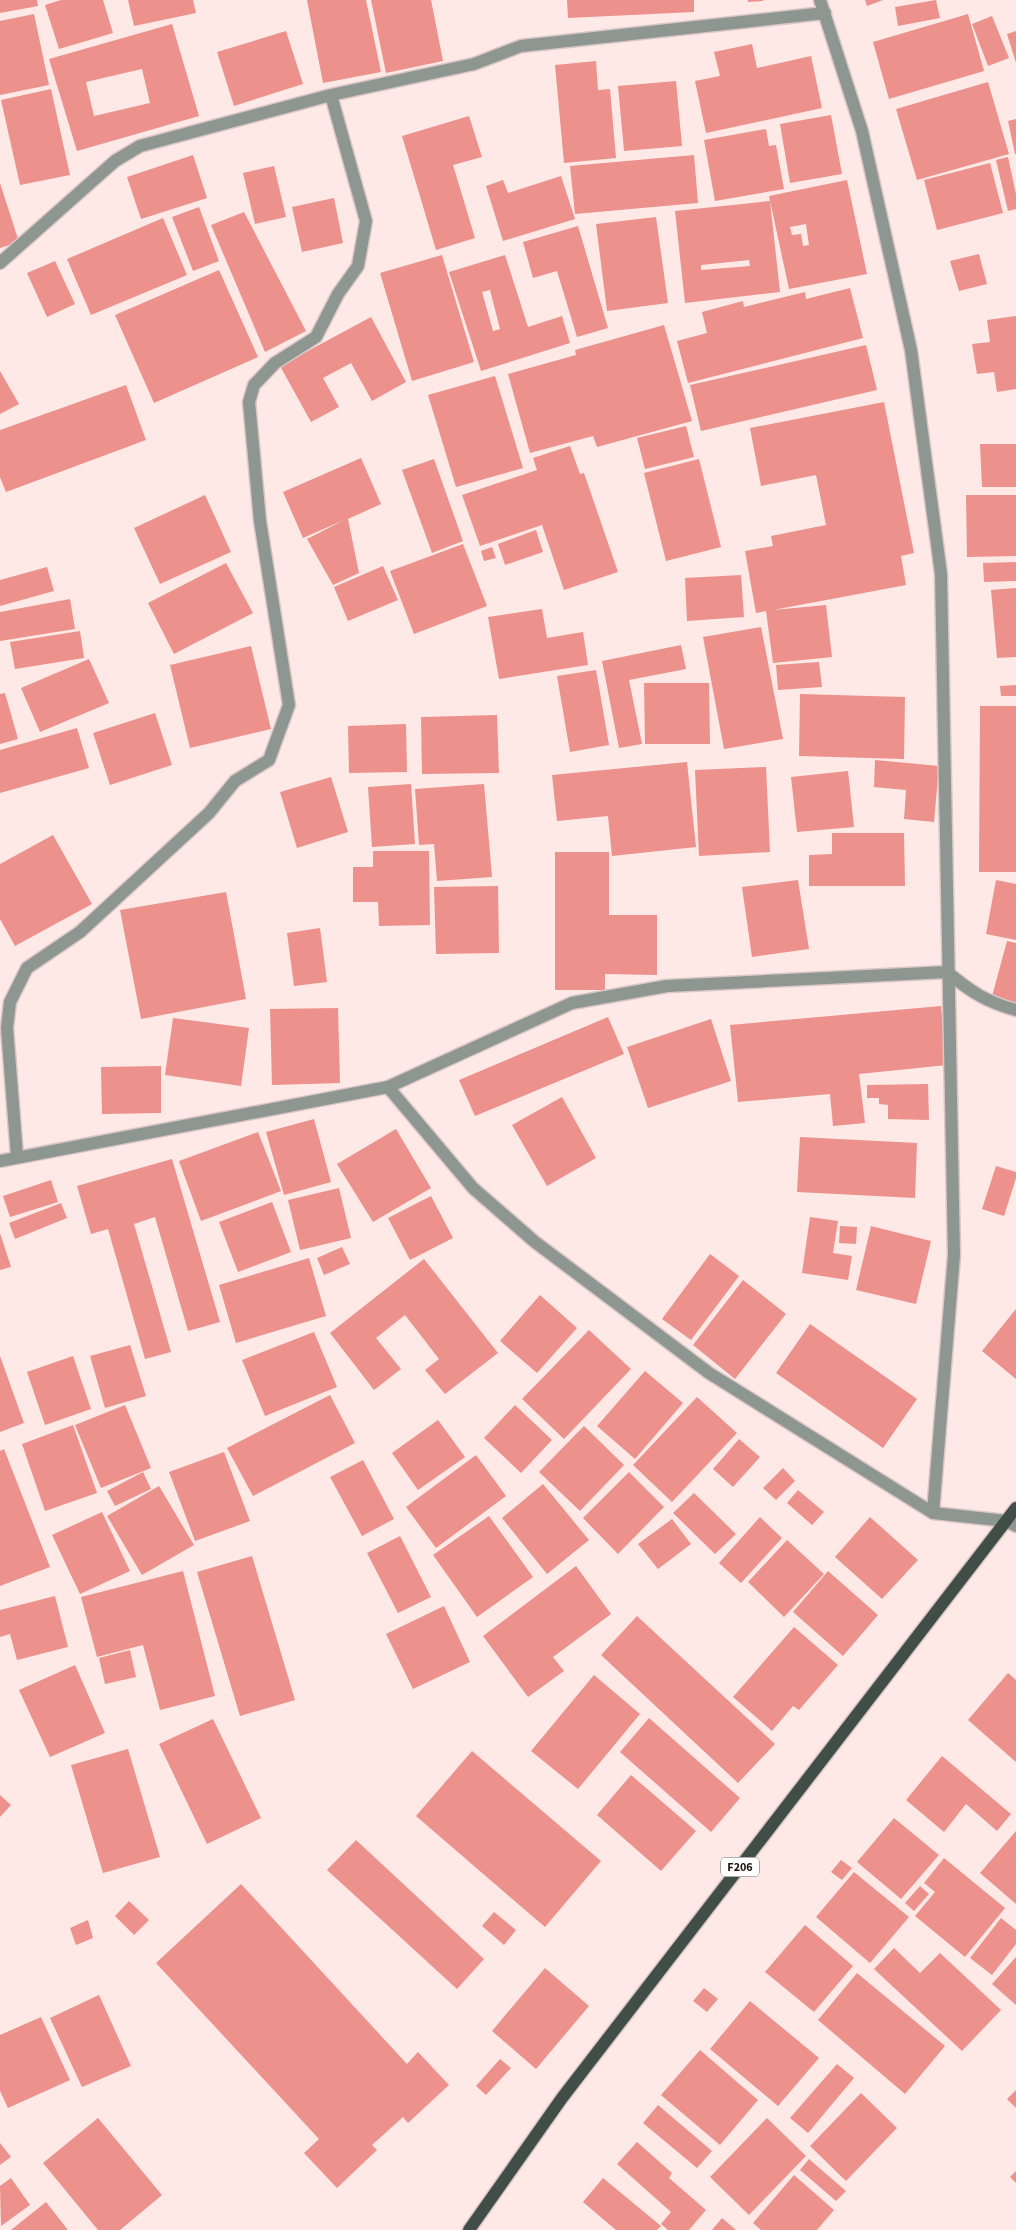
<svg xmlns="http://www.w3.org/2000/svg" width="1016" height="2230" font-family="'Source Sans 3',sans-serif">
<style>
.building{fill:#ec918c;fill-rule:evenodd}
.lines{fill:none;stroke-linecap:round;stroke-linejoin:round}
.minor-casing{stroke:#dac7c5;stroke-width:15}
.primary-casing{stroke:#dac7c5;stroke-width:15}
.minor{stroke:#8e9692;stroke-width:12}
.primary{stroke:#414e48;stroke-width:12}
.labels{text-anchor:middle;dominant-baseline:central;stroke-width:4.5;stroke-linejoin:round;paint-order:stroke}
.shield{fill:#fff;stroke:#615c5b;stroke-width:1}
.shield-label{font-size:12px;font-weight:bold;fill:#1d1615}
</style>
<rect width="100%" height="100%" fill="#fee9e7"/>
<path class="building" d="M0,0H37L38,6L0,13Z
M61,0H103L113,33L59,49L45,5Z
M128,0H193L196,13L134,26Z
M307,0H366L381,72L323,83Z
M371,0H431L443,61L386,73Z
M567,0H694V12L568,18Z
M748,0H763V1L748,2Z
M865,0H883L867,6Z
M936,0L940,18L898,26L895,7Z
M34,14L49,85L0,95V21Z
M968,14L984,71L889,99L873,42Z
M992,16L1009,58L988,66L972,24Z
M172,24L199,116L77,151L49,59ZM142,69L150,103L94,116L86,82Z
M286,31L303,84L234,106L217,52Z
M1016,31V63L1007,34Z
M752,44L757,68L811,56L822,108L706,133L695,81L720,76L714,52Z
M596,61L598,90L610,89L616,158L564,163L555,65Z
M676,81L682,146L624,151L618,86Z
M988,82L1009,154L917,180L896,109Z
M51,89L70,175L20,185L1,100Z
M831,115L842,174L790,183L780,124Z
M469,116L482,157L453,165L475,238L436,250L402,136Z
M1016,119V154H1015L1008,121Z
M766,129L769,146L776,145L784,189L715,201L704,140Z
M193,155L207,198L141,219L127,177Z
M694,155L698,203L575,214L570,166Z
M1008,157L1016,194V209L1008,211L996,160Z
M990,163L1003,213L937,230L924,180Z
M274,166L286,217L255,224L243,173Z
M561,176L575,219L503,241L486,186L503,180L508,193Z
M847,180L867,274L789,289L769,196ZM806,224L809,245L803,246L801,234L792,235L790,227Z
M0,183L19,242L0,248Z
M334,198L343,243L302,252L292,207Z
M770,201L780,292L685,303L675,211ZM749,260L750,266L701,270V265Z
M199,207L219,261L193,271L172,217Z
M244,212L306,331L265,352L211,225Z
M656,217L668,303L607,311L596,224Z
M163,218L187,275L91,315L67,259Z
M578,226L608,328L577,337L557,271L533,278L523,242Z
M979,254L987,284L959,291L950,261Z
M442,255L474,362L412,381L380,273Z
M505,255L528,327L562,316L570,343L481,371L449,272ZM490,290L500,329L493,331L482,292Z
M55,261L75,304L47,317L27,273Z
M219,270L258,357L154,403L115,315Z
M850,288L863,338L688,383L677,341L707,333L702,312L743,301L744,307L805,292L806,299Z
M1016,316V389L997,392L994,372L977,374L972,344L990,342L987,320Z
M371,317L406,382L372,401L351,363L323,378L339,407L311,422L280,366Z
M664,325L692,421L597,447L593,436L530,453L508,374L576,355L575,350Z
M866,345L877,390L701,431L690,385Z
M0,371L19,404L0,414Z
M495,376L523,468L456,487L428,395Z
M126,385L146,440L6,492L0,477V430Z
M884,402L914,553L901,556L906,585L773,610L826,605L832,657L773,663L766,611L756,613L745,551L773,546L771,536L826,525L816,475L761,486L750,428Z
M686,426L694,457L645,469L637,438Z
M980,444H1016V487H982Z
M570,446L580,474L584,473L618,572L564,590L542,525L480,546L462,495L537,470L533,458Z
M361,458L381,504L348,519L359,573L333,585L307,539L344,520L303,538L283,492Z
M434,459L463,541L432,553L402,470Z
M699,459L721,547L666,561L644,473Z
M205,495L231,552L160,584L134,528Z
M966,495H1016V556L967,557Z
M536,530L543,552L505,565L498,544Z
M463,544L487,606L414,634L390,571Z
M492,547L496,558L484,561L481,551Z
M1016,562V581L984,582L983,563Z
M226,563L253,613L174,654L148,603Z
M383,566L398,600L348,621L334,587Z
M47,567L54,591L0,606V580Z
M741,575L744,617L687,621L685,578Z
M1016,588V657L997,658L991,590Z
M70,599L75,629L0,641V612Z
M542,609L547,638L583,632L588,665L499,679L488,617Z
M761,627L783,739L724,749L703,637Z
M80,631L84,658L15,669L10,642Z
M681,645L686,669L629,680L642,744L619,748L602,661Z
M251,646L271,729L190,748L170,665Z
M89,659L109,703L40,732L21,688Z
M819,662L822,687L778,690L776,665Z
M596,670L609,745L570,752L557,676Z
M644,683H709L710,744H645Z
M1016,685V696H1001L1000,686Z
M5,693L18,739L0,744V694Z
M800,694L905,697L904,759L799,756Z
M980,706H1016V872H979Z
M155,713L172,765L110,785L93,733Z
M497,715L499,773L422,774L421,717Z
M406,724L407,772L349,773L348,726Z
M77,728L89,768L0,793V750Z
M875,760L939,766L934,822L904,819L906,790L874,787Z
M687,762L696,847L612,856L608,816L557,821L552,775Z
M766,767L770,852L699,856L695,770Z
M848,771L854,827L797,832L791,777Z
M331,777L348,832L297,848L280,792Z
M411,784L415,844L372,847L368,787Z
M484,784L492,877L437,881L434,844L419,845L415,789Z
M832,833H904L905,886H809V855L832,854Z
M53,835L92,904L15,946L0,919V864Z
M373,851H429L430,925L379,926L378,902H353V867H373Z
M555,852H609V915H657V975L605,974V990H555Z
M798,880L809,949L752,957L742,887Z
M996,880L1016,884V940L986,934Z
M498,886L499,953L436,954L434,887Z
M226,892L246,999L141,1019L120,910Z
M320,928L327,982L294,986L287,933Z
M1007,941L1016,943V1006L991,1000Z
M941,1006L947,1065L859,1074L865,1123L833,1126L830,1094L738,1102L730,1025Z
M338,1008L340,1083L272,1085L270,1009Z
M608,1017L624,1054L475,1116L459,1080Z
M173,1018L249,1028L241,1086L165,1075Z
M711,1019L731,1081L648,1108L627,1047Z
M161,1066V1113L102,1114L101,1067Z
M928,1084L929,1120L888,1119V1105L879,1104V1098H867V1085Z
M562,1097L596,1158L547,1186L512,1125Z
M314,1119L331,1182L284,1195L266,1132Z
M396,1129L431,1188L373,1222L337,1164Z
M258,1132L281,1191L201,1221L179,1161Z
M800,1137L917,1143L915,1198L797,1192Z
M172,1159L220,1322L188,1331L155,1217L134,1224L171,1352L145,1359L108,1229L91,1234L77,1186Z
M996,1166L1016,1172V1178L1004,1216L982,1209Z
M51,1180L58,1202L10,1217L3,1196Z
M339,1188L351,1238L300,1250L288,1200Z
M431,1196L453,1238L410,1260L388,1218Z
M272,1202L291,1252L238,1272L219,1222Z
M61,1203L67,1218L15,1239L9,1223Z
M810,1217L838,1221L833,1253L852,1256L848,1280L802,1273Z
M840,1226L857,1227L856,1244L839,1243Z
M871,1226L931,1241L916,1304L856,1290Z
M0,1233L11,1267L0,1270Z
M342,1247L350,1264L324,1275L317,1258Z
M710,1254L739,1276L691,1340L662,1319Z
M309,1258L326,1316L236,1343L219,1285Z
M424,1259L498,1353L445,1394L425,1370L439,1359L405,1315L376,1338L401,1369L374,1390L330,1333Z
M743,1280L786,1314L735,1379L693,1345Z
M540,1295L577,1328L537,1373L500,1341Z
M1016,1309V1379L982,1351Z
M810,1324L917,1399L883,1448L776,1373Z
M589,1330L631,1369L564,1439L522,1399Z
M314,1332L337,1387L265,1416L242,1360Z
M130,1345L146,1396L105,1408L90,1356Z
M0,1356L24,1423L0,1432Z
M73,1356L91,1409L45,1425L27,1372Z
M645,1371L683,1403L635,1459L597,1426Z
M330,1395L355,1443L253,1496L227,1448Z
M697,1397L737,1433L672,1502L633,1465Z
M125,1405L151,1468L101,1488L75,1425Z
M515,1405L552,1440L521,1473L484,1438Z
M438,1420L465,1457L418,1490L392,1453Z
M73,1425L97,1493L45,1511L22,1444Z
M584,1426L624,1465L580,1511L539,1472Z
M739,1439L760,1457L733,1487L713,1469Z
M4,1449L50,1567L0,1586V1451Z
M224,1452L250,1521L195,1541L169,1472Z
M476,1455L506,1496L436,1548L406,1507Z
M363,1460L394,1519L362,1536L330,1477Z
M783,1468L795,1481L776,1500L763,1488Z
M143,1472L151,1489L115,1506L107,1491Z
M629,1472L664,1507L618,1554L583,1518Z
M543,1484L589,1540L547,1574L502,1518Z
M159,1486L194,1545L142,1575L107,1516Z
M798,1490L824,1512L812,1525L787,1503Z
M694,1493L736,1534L715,1554L673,1513Z
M102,1512L130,1571L80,1594L52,1535Z
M489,1516L533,1577L477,1617L433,1555Z
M760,1517L782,1538L741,1583L719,1563Z
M870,1517L918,1560L882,1599L835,1557Z
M672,1519L691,1544L658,1569L638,1544Z
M400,1536L431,1597L398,1613L367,1553Z
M787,1540L824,1574L784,1617L748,1582Z
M252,1556L295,1700L240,1716L197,1572Z
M576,1566L611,1614L553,1657L564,1671L528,1697L483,1636Z
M183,1571L215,1696L160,1710L143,1645L97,1657L81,1597Z
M828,1571L878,1615L843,1656L793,1612Z
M55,1596L68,1647L17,1660L10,1634L0,1637V1610Z
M444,1606L470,1662L413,1689L386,1634Z
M637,1616L775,1744L738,1783L601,1655Z
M794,1627L838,1665L799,1710L793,1706L772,1731L733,1697Z
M130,1650L136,1677L105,1684L99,1658Z
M75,1665L105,1733L50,1757L19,1690Z
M1008,1673L1016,1680V1762L968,1720Z
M594,1675L640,1714L578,1789L531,1751Z
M649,1718L740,1798L711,1832L620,1752Z
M213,1719L261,1818L207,1844L159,1744Z
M128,1749L160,1857L103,1873L71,1765Z
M472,1751L601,1861L545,1927L416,1816Z
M942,1756L1011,1814L997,1831L966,1804L944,1832L906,1800Z
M631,1775L696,1831L661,1871L597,1815Z
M0,1795L11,1805L0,1817Z
M894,1818L939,1855L901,1899L857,1862Z
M1016,1831V1904L980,1873Z
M356,1840L484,1959L457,1989L327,1870Z
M944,1858L1005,1908L965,1957L915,1916L935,1892L924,1883Z
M841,1860L852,1868L842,1880L831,1872Z
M854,1872L909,1917L870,1963L816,1917Z
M241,1884L407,2064L418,2052L449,2085L408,2123L403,2117L372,2145L377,2150L337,2188L304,2153L319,2139L156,1963Z
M920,1886L929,1894L914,1911L905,1903Z
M129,1901L149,1920L134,1935L115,1916Z
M494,1912L516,1930L504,1945L482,1926Z
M1001,1918L1016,1930V1944L992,1975L970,1958Z
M88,1920L93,1938L76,1945L70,1928Z
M805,1925L853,1966L814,2012L765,1972Z
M894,1948L920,1973L940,1953L1001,2010L962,2051L874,1969Z
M1016,1957V2005L992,1984Z
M545,1968L589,2006L536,2069L492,2031Z
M857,1973L945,2046L905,2094L818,2020Z
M704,1988L718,1999L707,2012L693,2001Z
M99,1995L131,2066L82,2087L50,2018Z
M750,2001L819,2058L778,2106L710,2049Z
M41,2017L70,2080L8,2108L0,2091V2035Z
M700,2050L758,2100L720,2145L661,2095Z
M500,2059L511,2068L486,2095L476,2086Z
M837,2064L854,2078L808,2133L790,2118Z
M1016,2090V2108L1007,2099Z
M861,2093L897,2128L846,2181L810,2146Z
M658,2105L712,2151L697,2168L643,2123Z
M98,2118L162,2195L120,2230H98L43,2163Z
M767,2118L806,2156L749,2215L710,2177Z
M637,2142L672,2173L669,2178L706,2210L689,2230H668L661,2224L671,2212L617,2164Z
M0,2143L11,2157L0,2165Z
M809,2159L846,2191L836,2201L800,2170Z
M1016,2171V2183L1010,2177Z
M794,2175L834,2210L817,2230H761L753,2223Z
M11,2178L30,2205L1,2226L0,2186Z
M603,2178L661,2226L657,2230H616L583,2202Z
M46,2202L68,2230H11Z
M722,2218L736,2230H712Z"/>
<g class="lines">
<g class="minor-casing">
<path id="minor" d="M820,0L862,131L911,350L941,574L954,1255L933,1513
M0,263L115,161L140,146L331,95L474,64L521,46L825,13
M388,1087L473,1188L535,1242L709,1373L933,1513L1006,1521L1016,1526
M17,1156L7,1028L10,1002L27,968L80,932L209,813L235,781L269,760L289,705L260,521L249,402L254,385L275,363L316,337L338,294L358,266L366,221L331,95
M0,1161L388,1087L572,1003L667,986L947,972C970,991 986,1002 1016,1010"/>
</g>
<g class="primary-casing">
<path id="primary" d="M469,2230L562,2098L1016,1508"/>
</g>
<use href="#minor" class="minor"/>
<use href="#primary" class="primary"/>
</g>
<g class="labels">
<rect class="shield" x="721" y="1857.5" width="38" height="19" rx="4"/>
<g class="shield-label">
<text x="740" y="1867">F206</text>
</g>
</g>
</svg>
